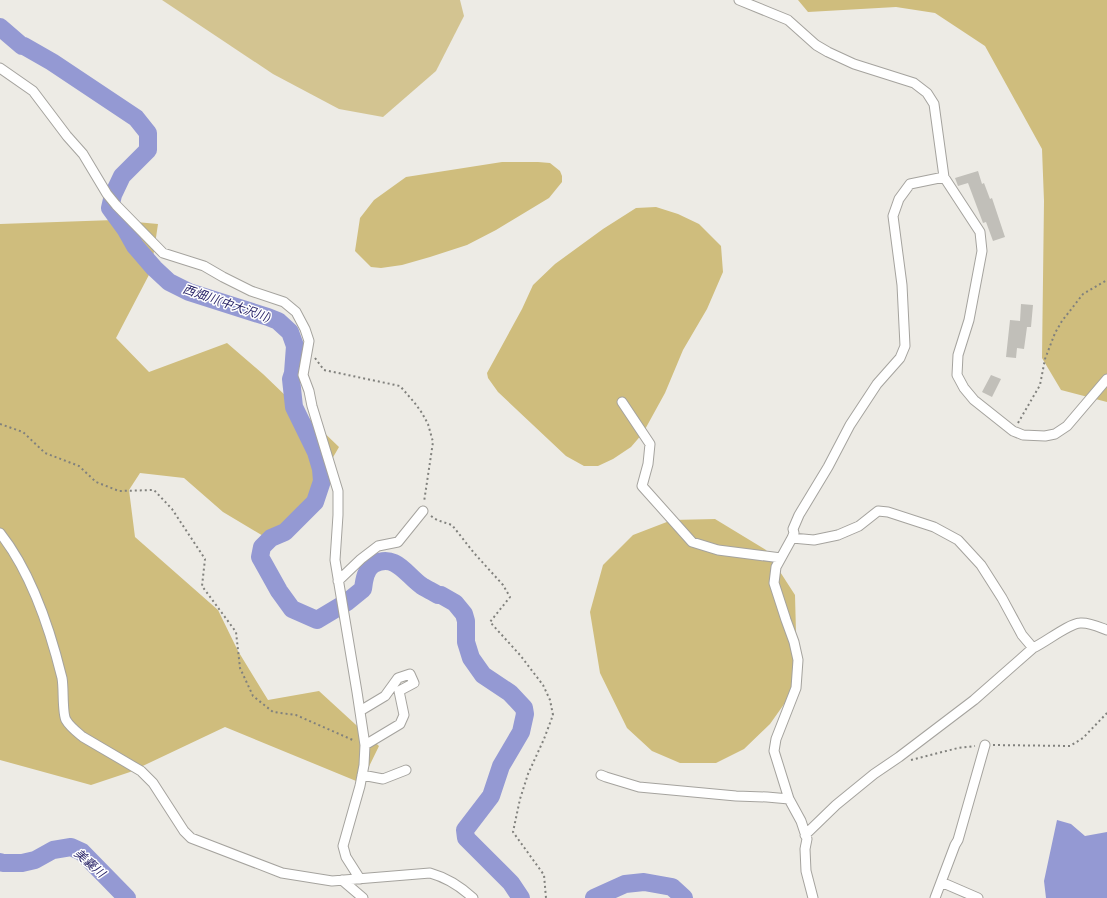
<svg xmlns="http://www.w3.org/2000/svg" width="1107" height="898" font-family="'IBM Plex Sans','Noto Sans JP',sans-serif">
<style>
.green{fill:#d3c491}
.forest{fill:#cfbd7d}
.water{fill:#9499d3}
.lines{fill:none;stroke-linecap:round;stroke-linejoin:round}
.river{stroke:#9499d3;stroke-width:18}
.building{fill:#c1bfb9}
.street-casing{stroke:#a5a39e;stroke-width:11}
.path{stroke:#81817d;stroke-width:2;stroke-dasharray:2 3;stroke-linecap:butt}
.street{stroke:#fff;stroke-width:9}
.labels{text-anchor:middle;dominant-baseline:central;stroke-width:3;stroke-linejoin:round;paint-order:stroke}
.water-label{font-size:12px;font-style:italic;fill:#282367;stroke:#fff}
</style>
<rect width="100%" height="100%" fill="#edebe5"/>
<path class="green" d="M162,0H460L464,16L436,71L383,117L339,109L273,74Z"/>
<path class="forest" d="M798,0H1107V402L1061,390L1042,358L1044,201L1042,149L985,46L935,13L896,7L808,12Z
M502,162H538L550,163L560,171L562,176V182L549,198L496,230L467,245L430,257L402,265L381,268L371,267L355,251L360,218L374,200L406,177Z
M656,207L678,214L699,224L721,246L723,272L707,309L683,350L665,393L643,433L631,447L613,459L598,466H584L566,456L498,392L488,378L487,373L522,309L533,285L555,264L603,229L636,208Z
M114,220L158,224L151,271L116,338L149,372L227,343L263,374L339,447L304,507L270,540L223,512L184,478L140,473L129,490L135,537L218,610L238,651L268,700L319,691L379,746L361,783L225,727L130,772L91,785L0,760V224Z
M715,519L766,550L795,595L797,671L787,700L770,724L744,749L716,763H680L652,751L627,728L600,673L590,612L603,565L633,535L672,520Z"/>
<path class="water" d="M1057,820L1071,824L1085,836L1107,832V898H1046L1044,881Z"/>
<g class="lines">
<path class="river" d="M0,27L22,46H24L52,62L136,118L148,133V150L122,176L113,195L110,208L126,230L135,246L154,268L169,282L189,292L268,317L278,321L290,332L295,346L293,373L291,379L294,407L316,452L321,469L322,481L315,502L285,532L271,538L262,547L260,557L279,591L292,609L317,620L347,602L363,589C364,580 366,568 374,564C396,553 406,575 422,586C427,589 433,592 438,595H441L455,603L464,614L466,621V642L471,658L483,675L510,693L524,708L525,714L521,732L501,766L491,796L465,830L466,838L511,883L521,898
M0,862L3,863H22L35,860L53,850L71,847L82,852L127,898
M594,898L625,884L644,882L672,887L684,898"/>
</g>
<path class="building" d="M978,171L982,184L984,183L990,199L992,198L1005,237L993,241L986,222L983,223L968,183L958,186L955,178Z
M1021,304L1033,305L1031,327H1027L1024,349L1017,348L1016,358L1006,357L1010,320L1020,321Z
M991,375L1001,379L992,397L982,392Z"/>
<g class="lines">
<g class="street-casing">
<path id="street" d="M739,0L788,20L816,45L828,52L854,64L914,83L927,93L934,104L944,177L980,232L982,251L969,320L958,355L957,375L964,388L974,400L1013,431L1023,435L1045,436L1055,434L1067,426L1107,379
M0,68L33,91L67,136L83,154L107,194L116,205L163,253L204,266L223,277L251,291L284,302L296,312L305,329L309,341L303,375L309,391L312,406L338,491V515L335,560L357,692L365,745L364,765L360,786L343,846L346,857L360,879
M622,402L650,444L648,464L642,486L692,542L718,550L781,558
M0,533C31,572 50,629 62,678C64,688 62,713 66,720C70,727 77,732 83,737L141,771L153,783L184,831L191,838L282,873L332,881L430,873C448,878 460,886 473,898
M792,538L814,540L838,535L859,526L878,511L888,512L934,527L958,540L981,565L1002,598L1022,635L1033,648
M338,581L361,559L378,546L398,542L423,511
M360,711L385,696L398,678L410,674L414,683L399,691L404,715L400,724L365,745
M362,775L383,779L406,770
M601,775L606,777L639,787L736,796L767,797L789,799
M805,835L836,805L874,774L899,757L974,700L1033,648C1046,642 1068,624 1080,623C1089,622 1099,627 1107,630
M342,880L363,898
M941,882L978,898
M813,898L806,871L805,849L807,839L801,821L789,799L774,751L776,739L796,688L798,660L794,642L786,620L774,583L776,567L792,538L794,533L793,529L799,515L828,467L850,425L877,384L900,358L905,346L902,285L893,216L899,199L910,184L944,177
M935,898L955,845L958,840L985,745"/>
</g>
<path class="path" d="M315,358L324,370L400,386L414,402L422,413L428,424L433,442L424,502
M1018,423L1040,385L1045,359L1055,333L1062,321L1083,294L1107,280
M0,424L23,432L45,453L79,466L96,482L119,491L154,490L172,509L205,559L202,586L236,632L240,668L253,696L273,712L296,715L355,741
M431,516L437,520L452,525L474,553L503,585L510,597L490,622L520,655L543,685L550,700L553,715L544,739L528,774L520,799L513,832L544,875L546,898
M993,745L1070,746L1083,738L1107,713
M911,760L958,748L975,746"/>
<use href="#street" class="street"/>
</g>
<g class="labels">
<g class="water-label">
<text transform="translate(227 303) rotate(19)">西畑川(中大沢川)</text>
<text transform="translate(90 863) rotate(41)">美嚢川</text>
</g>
</g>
</svg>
